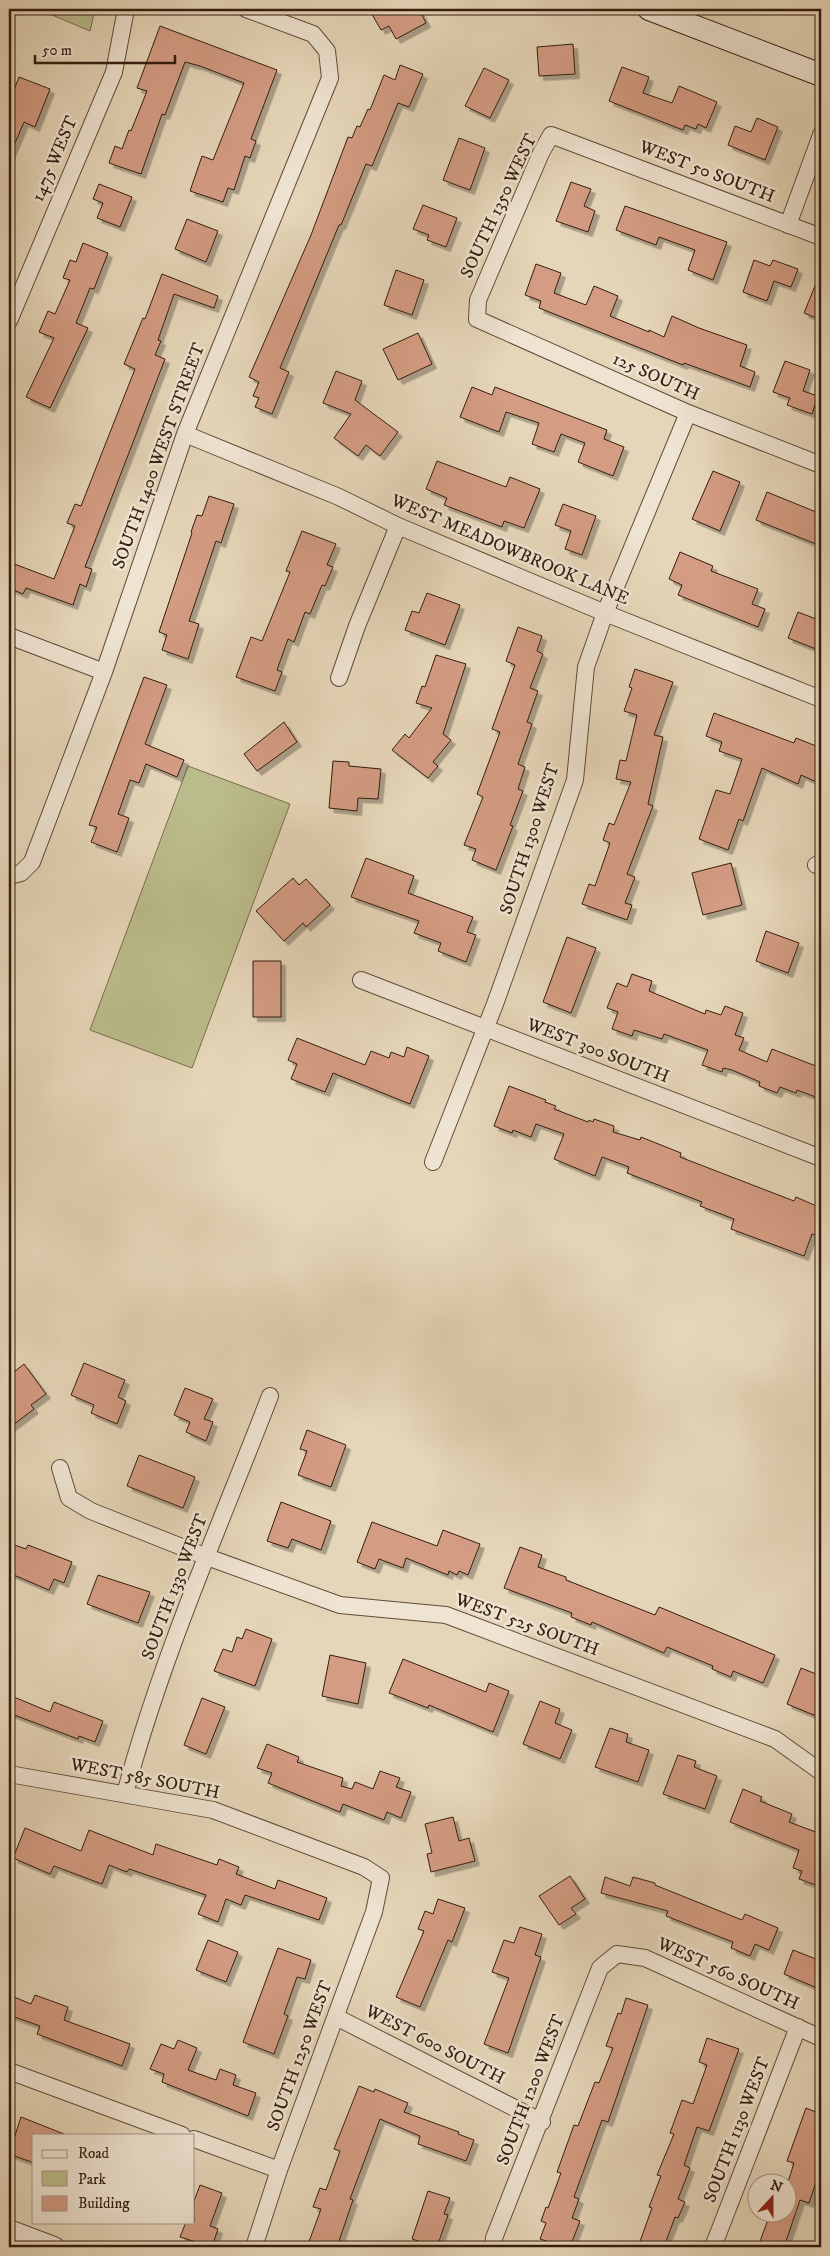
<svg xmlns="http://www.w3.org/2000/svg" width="830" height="2256" font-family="'IM FELL DW Pica',serif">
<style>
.green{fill:#bbbc8b;stroke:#786c4c}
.building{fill:#d49c83;stroke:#341d0e;filter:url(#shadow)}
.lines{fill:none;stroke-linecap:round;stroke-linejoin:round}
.minor-casing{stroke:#604b39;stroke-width:18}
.tertiary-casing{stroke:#604b39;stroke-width:22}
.secondary-casing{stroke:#341d0e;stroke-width:24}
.minor{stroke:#efe4d2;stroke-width:16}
.tertiary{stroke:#efe4d2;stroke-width:20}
.secondary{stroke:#efe4d2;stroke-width:22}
.labels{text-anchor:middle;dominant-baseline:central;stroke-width:5;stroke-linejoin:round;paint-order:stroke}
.street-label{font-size:18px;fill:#341d0e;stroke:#efe4d2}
</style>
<defs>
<filter id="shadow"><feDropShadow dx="4.5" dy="4.5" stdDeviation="0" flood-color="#0004"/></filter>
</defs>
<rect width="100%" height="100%" fill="#e6d6b9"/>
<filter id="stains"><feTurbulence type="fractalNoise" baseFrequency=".004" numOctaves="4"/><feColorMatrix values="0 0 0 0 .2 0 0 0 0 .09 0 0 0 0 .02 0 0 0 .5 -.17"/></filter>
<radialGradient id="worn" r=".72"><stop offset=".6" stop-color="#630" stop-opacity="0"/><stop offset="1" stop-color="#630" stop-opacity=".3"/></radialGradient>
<path class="green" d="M38,9H95L90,31Z
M188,766L290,804L192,1068L90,1030Z"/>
<path class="building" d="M369,9H419L426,23L396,39L389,26L381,30Z
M160,26L277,70L251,139L256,141L250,158L245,156L234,190L228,188L223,202L190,191L202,156L213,160L244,83L200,66L185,62L165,115L162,114L141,174L109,163L115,146L122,149L129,130L131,131L147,91L137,88Z
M573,44L575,74L539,76L537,47Z
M400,65L423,74L409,107L398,103L372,166L366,164L341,225H339L280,368L289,372L272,414L255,407L259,398L253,396L259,382L249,377L311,235L348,137L352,138L357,126L360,127L368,109L370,110L384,75L395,80Z
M622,67L649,77L643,93L672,103L679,86L717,102L706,128L698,124L696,129L685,125L683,130L609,101Z
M484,68L509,80L490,118L465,106Z
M19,77L50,89L35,127L24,122L9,157V103Z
M757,118L778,127L765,160L728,145L735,126L751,132Z
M459,138L485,148L470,190L443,180Z
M571,182L591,189L584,206L595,211L588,232L556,221Z
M99,184L132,197L120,227L97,218L103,203L93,199Z
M423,205L457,218L446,247L427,240L429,235L413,229Z
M625,206L727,242L713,280L688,270L695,250L659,237L656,245L616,230Z
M187,219L218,231L206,262L175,249Z
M83,243L108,253L94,289L90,288L76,323L88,328L50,408L26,397L54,338L39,332L48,311L55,314L70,280L63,278L70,260L76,262Z
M754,260L770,266L773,260L798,269L791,287L774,281L767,301L743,292Z
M536,264L561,273L554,293L586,305L594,286L618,296L610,316L649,332V330L664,337L672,316L699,328L747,345L740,366L755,372L750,387L684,363L683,365L539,308L541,301L525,295Z
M396,270L424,280L412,315L384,305Z
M821,271V320L804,313Z
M162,274L218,296L214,308L174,294L158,340L161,341L155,355L165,359L85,567L92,569L86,587L80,584L73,605L26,588L23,594L9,588V562L54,579L75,526L67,523L75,504L81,506L135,369L124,364L143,318L145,319Z
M418,333L432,364L398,380L383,349Z
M785,361L810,370L803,391L818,396L812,414L787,405L790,398L773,392Z
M336,371L362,381L355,400L398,432L380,456L366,445L358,456L334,438L351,414L323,403Z
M472,387L492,395L495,387L607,430L604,439L624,447L613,476L578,462L585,443L561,434L554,452L532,444L539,423L506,412L499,432L460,417Z
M437,461L506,487L510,477L540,489L524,528L504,521L502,527L444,505L447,498L426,489Z
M713,471L740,482L720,531L692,519Z
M767,492L821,514V546L756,520Z
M209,496L234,504L221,543L216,541L189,621L199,624L188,659L162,650L167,635L159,632L192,533L191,532L197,515L202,516Z
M563,504L596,516L582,555L565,549L571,531L555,525Z
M302,531L336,544L327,565L333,567L325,586L322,585L310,614L305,612L294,642L288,639L277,670L282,672L275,691L236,677L251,637L262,641L290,572L286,571Z
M680,552L713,566L711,571L758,589L752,604L765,609L758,627L678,595L682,585L669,579Z
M427,593L460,605L445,645L405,630L412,611L419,613Z
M798,612L821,621V651L788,638Z
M518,627L542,636L537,651L543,654L530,688L538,691L527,722L532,724L518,764L525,767L518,789L523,791L510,825L513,826L496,870L472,860L476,849L464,845L483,797L477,794L500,732L492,729L515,665L506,661Z
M436,655L466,664L443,734L451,740L433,762L438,766L428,778L392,750L405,734L409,738L432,708L416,703L422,686L425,687Z
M635,669L673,682L654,735L663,737L648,804L653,806L627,874L635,877L625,903L632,905L627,920L582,904L589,884L595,886L610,843L603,840L609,823L614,825L631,782L616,779L620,760L626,761L637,715L624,711L632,688L629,687Z
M144,677L167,685L145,744L184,760L177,777L146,764L139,783L130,780L118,814L129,818L117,852L91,842L97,827L89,825Z
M714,713L794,743L796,738L821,748V784L801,775L798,784L762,768L743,821L739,819L728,850L699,839L716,790L730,794L742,759L719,751L722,742L706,736Z
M284,722L297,742L257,771L244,754Z
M333,761L349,762V766L381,769L378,799L358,798L357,811L329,808Z
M366,858L414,876L408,893L473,917L467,932L476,935L466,962L438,951L441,943L414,933L419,921L351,897Z
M731,863L742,905L703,915L692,873Z
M293,878L299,885L306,879L330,905L306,927L303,923L284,941L256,911Z
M766,931L799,943L788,973L756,961Z
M567,937L596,948L571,1013L543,1002Z
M253,961H281V1017H253Z
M632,974L652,981L649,991L705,1014L706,1010L721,1015L725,1006L743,1013L735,1035L744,1038L739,1050L767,1062L772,1049L821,1068V1099L797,1090L796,1093L780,1087L777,1093L759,1086L760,1082L732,1070L723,1068L722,1072L702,1065L708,1050L664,1034L662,1039L634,1030L632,1036L612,1029L618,1012L607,1008L617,983L627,987Z
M297,1038L365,1065L371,1051L389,1058L391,1052L404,1057L407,1047L429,1056L410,1104L333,1073L325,1092L291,1079L297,1064L288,1060Z
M509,1086L546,1100L545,1102L556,1106L554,1109L588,1122L589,1120L593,1122L594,1119L614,1126L613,1132L640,1140L641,1137L681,1153L680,1157L794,1201L796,1197L821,1208V1222L816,1235L812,1234L804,1256L731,1229L734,1219L700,1206L702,1202L627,1173L629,1167L602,1157L595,1176L554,1159L564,1134L536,1124L531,1137L513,1130L512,1133L494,1126Z
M84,1363L125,1380L118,1397L126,1401L117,1424L91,1413L94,1405L71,1395Z
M24,1364L46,1394L31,1405L34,1409L9,1428V1376Z
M185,1388L213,1399L204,1419L213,1422L206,1441L186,1432L190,1422L174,1415Z
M307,1430L346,1445L331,1487L298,1475L307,1451L300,1449Z
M139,1455L195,1477L183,1508L127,1486Z
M281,1502L331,1521L321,1550L292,1539L288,1548L267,1541Z
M372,1522L437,1546L443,1530L480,1544L468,1575L459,1571L457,1575L449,1571L448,1575L406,1558L403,1568L379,1559L375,1569L357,1562Z
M9,1543L26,1549L28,1545L72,1562L64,1583L54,1579L49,1590L9,1573Z
M520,1547L542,1555L538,1567L566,1577V1580L655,1615L659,1607L775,1655L763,1683L733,1671L731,1677L712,1669L713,1666L667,1647L664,1653L592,1622L591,1625L571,1617L572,1613L504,1588Z
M98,1575L150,1592L138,1623L87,1604Z
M246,1629L272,1639L255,1686L214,1671L223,1649L232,1652L237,1637L242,1639Z
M330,1655L366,1663L358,1704L322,1696Z
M403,1659L486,1692L489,1683L509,1691L493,1732L429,1705L428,1708L389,1693Z
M801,1668L821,1676V1718L787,1704Z
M9,1695L50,1712L54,1702L103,1721L95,1742L79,1736L78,1739L9,1713Z
M202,1698L225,1707L206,1754L184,1745Z
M540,1701L560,1709L555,1723L572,1730L560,1759L523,1744Z
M610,1728L628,1734L626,1742L649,1750L638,1782L595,1767Z
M267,1744L299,1757L297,1762L343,1778L341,1786L352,1789L355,1782L373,1789L380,1771L400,1778L396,1787L411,1792L401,1818L387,1812L384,1820L343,1804L340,1812L268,1783L272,1773L257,1768Z
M678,1755L696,1761L694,1767L717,1776L705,1809L663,1794Z
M743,1789L762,1797L760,1801L792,1814L789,1822L821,1834V1879L818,1878L816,1885L799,1879L802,1871L793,1868L799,1850L730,1822Z
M453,1817L459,1841L469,1838L475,1861L431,1872L427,1854L432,1853L425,1824Z
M25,1828L81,1851L89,1830L153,1855L156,1844L217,1865L219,1859L239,1867L236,1874L275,1889L278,1880L327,1898L319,1920L245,1895L241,1905L226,1899L218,1922L198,1914L206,1895L129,1869L127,1872L109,1865L102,1884L54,1866L50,1874L13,1858Z
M570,1876L585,1899L571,1908L576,1914L559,1925L539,1896Z
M605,1877L630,1886L633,1877L655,1883V1885L742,1920L745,1914L778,1928L769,1950L755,1944L750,1956L731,1948L733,1942L666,1916L668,1911L601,1893Z
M438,1899L465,1908L452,1942L448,1940L420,2007L396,1997L424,1931L418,1929L425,1911L433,1914Z
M520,1927L542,1934L535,1955L541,1957L508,2053L484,2044L509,1978L492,1972L504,1940L514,1943Z
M208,1940L238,1952L226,1982L196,1970Z
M278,1948L311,1960L305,1979L297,1977L284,2014L288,2016L274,2054L243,2042Z
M793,1950L821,1961V1977L817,1988L784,1974Z
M9,1995L31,2004L35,1995L68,2007L64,2020L130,2044L122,2066L37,2034L40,2026L9,2015Z
M626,1998L648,2005L608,2122L602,2120L574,2197L579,2199L572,2218L580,2221L570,2247H563L540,2239L546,2223L541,2221L546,2207L548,2208L561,2173L557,2172L574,2125L578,2126L595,2082L599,2083L613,2048L606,2046L618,2013L621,2014Z
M707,2038L739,2049L709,2131L697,2127L684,2165L690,2168L678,2199L685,2202L678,2218L675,2217L664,2247H638L652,2208L649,2207L661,2176L657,2175L674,2134L670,2133L682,2100L693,2104L707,2065L699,2062Z
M178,2040L197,2048L188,2070L216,2080L220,2069L236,2075L233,2085L256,2093L248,2116L162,2082L164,2074L150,2069L161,2044L174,2049Z
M359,2086L374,2092L375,2089L408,2103L404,2112L459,2132L458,2134L474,2140L466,2161L418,2144L420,2136L380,2119L350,2199L353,2200L337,2247H307L321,2209L313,2207L320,2188L326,2190L340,2151L334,2149Z
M806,2108L821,2114V2167L809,2203L800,2200L784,2247H758L770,2214H788V2182L794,2163L787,2161Z
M21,2117L64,2134L34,2135V2163L9,2154Z
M200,2185L222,2193L210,2226L218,2229L212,2247L180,2237L186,2222H194V2201Z
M428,2191L450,2198L444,2214L448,2215L437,2247L412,2239Z"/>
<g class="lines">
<g class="minor-casing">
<path id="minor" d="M788,225L821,135
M821,237L551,135L541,153L478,300L477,319L688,413L821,465
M9,321L114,72L126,9
M185,434L339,497L398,526L605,613L821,699
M9,636L104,672
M339,678L357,626L398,526
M816,865L821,863
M9,876L21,873L32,862L104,672L185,434L330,78L327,51L313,34L246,9
M361,980L821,1158
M433,1162L495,1004L575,780L586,667L605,613L688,413
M60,1468L69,1498L91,1511L207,1557L340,1605L446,1615L775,1739L821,1772
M9,1774L213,1810L364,1867L381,1878L374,1912L279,2170L254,2247
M125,1794C161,1658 219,1528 270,1396
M336,2017L542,2122
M9,2071L182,2135
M194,2139L279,2170
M493,2247L494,2238L600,1968L617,1954L645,1958L821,2038
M713,2247L798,2027"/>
</g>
<g class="tertiary-casing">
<path id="tertiary" d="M9,2230L54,2247"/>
</g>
<g class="secondary-casing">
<path id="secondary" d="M649,9L821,75"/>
</g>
<use href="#minor" class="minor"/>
<use href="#tertiary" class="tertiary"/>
<use href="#secondary" class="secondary"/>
</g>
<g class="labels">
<g class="street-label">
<text transform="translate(55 159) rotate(-67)">1475 WEST</text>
<text transform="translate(707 172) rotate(21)">WEST 50 SOUTH</text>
<text transform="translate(499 206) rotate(-65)">SOUTH 1350 WEST</text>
<text transform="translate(656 377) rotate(24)">125 SOUTH</text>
<text transform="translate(159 456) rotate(-70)">SOUTH 1400 WEST STREET</text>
<text transform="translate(510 550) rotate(23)">WEST MEADOWBROOK LANE</text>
<text transform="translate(530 839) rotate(-72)">SOUTH 1300 WEST</text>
<text transform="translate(598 1051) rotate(21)">WEST 300 SOUTH</text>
<text transform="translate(175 1587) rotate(-69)">SOUTH 1330 WEST</text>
<text transform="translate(527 1625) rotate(20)">WEST 525 SOUTH</text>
<text transform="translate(145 1779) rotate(11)">WEST 585 SOUTH</text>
<text transform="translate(728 1974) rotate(24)">WEST 560 SOUTH</text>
<text transform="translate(435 2045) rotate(27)">WEST 600 SOUTH</text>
<text transform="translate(300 2056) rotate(-70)">SOUTH 1250 WEST</text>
<text transform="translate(531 2090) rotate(-69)">SOUTH 1200 WEST</text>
<text transform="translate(737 2130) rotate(-69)">SOUTH 1130 WEST</text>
</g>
</g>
<rect width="830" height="2256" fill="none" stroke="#e6d6b9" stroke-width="30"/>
<rect x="10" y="10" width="810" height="2236" fill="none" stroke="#341d0e" stroke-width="2.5"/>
<rect x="15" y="15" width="800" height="2226" fill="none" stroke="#341d0e"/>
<rect x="32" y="2134" width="162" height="90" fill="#efe4d2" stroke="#a49484"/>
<rect x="42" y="2150" width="25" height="8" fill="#efe4d2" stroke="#a49484"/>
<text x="78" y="2158" font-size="15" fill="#341d0e">Road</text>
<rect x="42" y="2171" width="25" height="15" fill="#bbbc8b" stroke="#a49484"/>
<text x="78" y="2184" font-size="15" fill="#341d0e">Park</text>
<rect x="42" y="2196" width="25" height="15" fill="#d49c83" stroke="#a49484"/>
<text x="78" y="2208" font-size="15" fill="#341d0e">Building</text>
<g transform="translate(772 2198) rotate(21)"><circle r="24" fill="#efe4d2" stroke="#a49484"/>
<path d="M0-4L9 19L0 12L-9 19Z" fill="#8f2418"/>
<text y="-8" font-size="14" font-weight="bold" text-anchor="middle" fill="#341d0e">N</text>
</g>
<path d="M35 55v8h140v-8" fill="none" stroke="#341d0e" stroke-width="2.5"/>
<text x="42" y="55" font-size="15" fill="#341d0e" stroke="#efe4d2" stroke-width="4" paint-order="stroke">50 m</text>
<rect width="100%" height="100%" filter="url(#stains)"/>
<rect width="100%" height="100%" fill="url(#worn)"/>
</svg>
